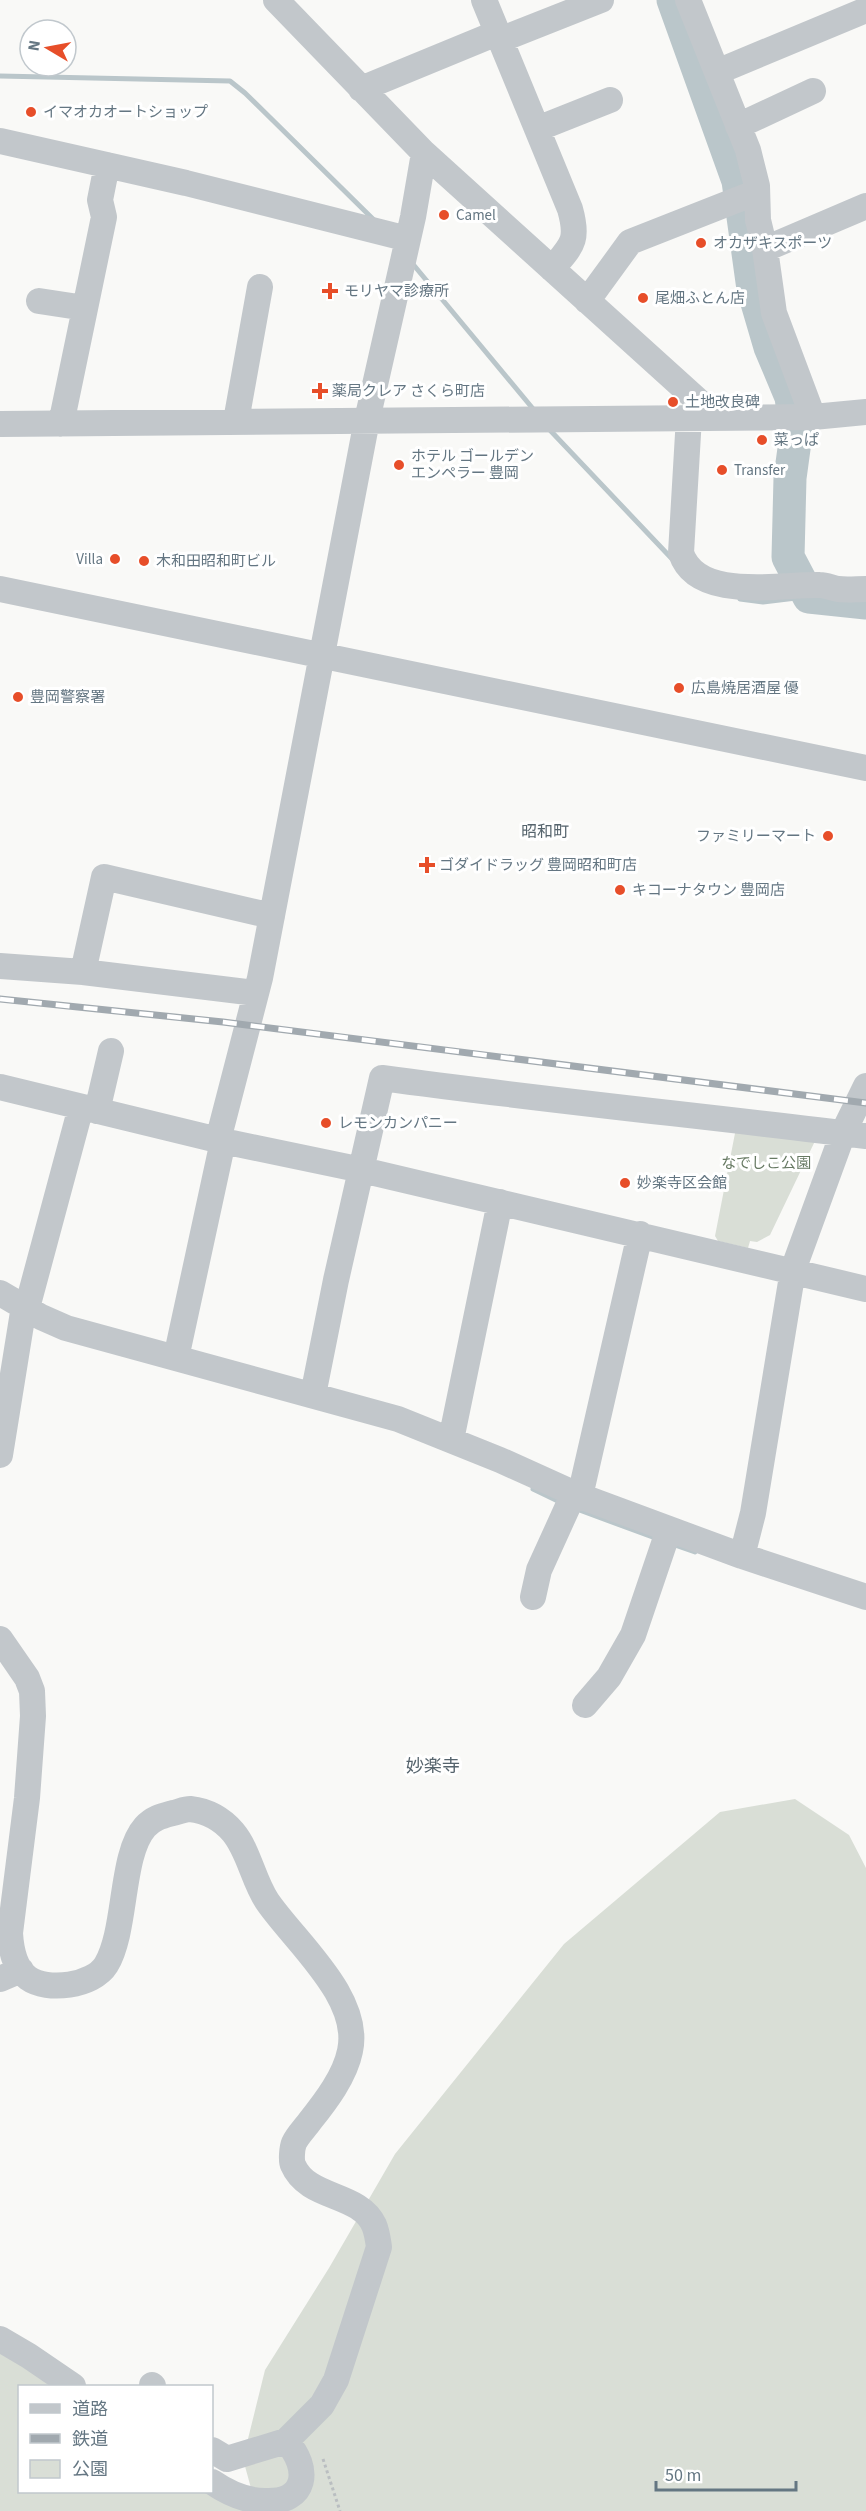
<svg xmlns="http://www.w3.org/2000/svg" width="866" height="2511" font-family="'Source Sans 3','Noto Sans JP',sans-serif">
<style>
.green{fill:#d9ded6}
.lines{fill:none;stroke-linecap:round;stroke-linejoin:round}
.stream{stroke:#bac6ca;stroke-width:5}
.river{stroke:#bac6ca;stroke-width:33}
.path{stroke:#babec1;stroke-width:3;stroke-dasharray:3 3;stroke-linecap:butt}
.minor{stroke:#c2c7cb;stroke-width:26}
.rail-casing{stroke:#a1a9af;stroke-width:7}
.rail{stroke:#fff;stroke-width:4.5;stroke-dasharray:14;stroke-linecap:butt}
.poi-dot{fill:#e74e29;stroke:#fff;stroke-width:2}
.labels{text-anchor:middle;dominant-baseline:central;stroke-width:6;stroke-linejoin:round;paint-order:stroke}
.poi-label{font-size:15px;fill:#647682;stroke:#fff;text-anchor:start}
.park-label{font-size:15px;fill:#677a63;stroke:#fff}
.neighbourhood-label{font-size:16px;fill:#56646d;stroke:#fff}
.quarter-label{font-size:18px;fill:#56646d;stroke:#fff}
</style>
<rect width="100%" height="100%" fill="#f9f9f7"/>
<path class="green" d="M737,1123L815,1141L770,1235L757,1242L750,1241L748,1248L718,1241L715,1236Z
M795,1799L849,1835L866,1868V2511H0V2347L66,2386H20V2492H212L254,2499L243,2459L265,2370L329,2268L395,2154L564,1944L720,1812Z"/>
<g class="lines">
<path class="stream" d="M0,76L230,81L245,93L376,222
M412,263L534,410
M547,427L675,562
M740,599L763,602L796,598
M533,1489L562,1503
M574,1508L658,1539
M672,1544L695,1552"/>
<path class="river" d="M673,0L738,181L753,289L770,347L791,397L796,434L790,478L788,557L809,597L866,603"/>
<path class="path" d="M323,2459L340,2511"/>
<path class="minor" d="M276,0L424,153L716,417
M484,0L570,209C579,241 572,245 552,269
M688,0L748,150L757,186L758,220L765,249
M500,40L601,0
M717,72L866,10
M361,89L497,33
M738,126L813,91
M537,129L610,100
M0,141L186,183L408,239
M39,301L85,308
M587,301L630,242L757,192
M689,417L681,553C697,602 781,584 820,585C826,585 832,588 838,589C847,590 857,589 866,589
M813,417L774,313L765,249L866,206
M236,421L260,287
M0,424L813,417L866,412
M61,424L104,217L100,200L107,165
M0,589L866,768
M0,966L83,972L256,993
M83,972L104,877L272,916
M0,1087L218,1140L362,1170L866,1289
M97,1111L111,1051
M218,1140L260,978L367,420L413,217L424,153
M0,1293L41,1317L66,1328L398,1419L500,1460L580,1496L742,1556L866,1597
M27,1308L81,1107
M176,1358L223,1141
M313,1395L336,1280L382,1078C543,1100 705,1116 866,1136
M451,1440L500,1202
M0,1455L24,1306
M580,1496L640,1234
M742,1556L753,1513L793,1270L843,1133L866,1086
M533,1597L539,1570L574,1493
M0,1639L27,1678L32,1691L33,1716L27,1798L10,1933C11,1949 14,1968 28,1978C47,1992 93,1986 106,1965C127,1931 120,1855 145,1827C153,1818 162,1816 173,1813C178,1812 185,1809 190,1809C207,1811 222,1819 233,1832C249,1851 253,1880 267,1901C294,1941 362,1997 350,2051C345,2076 326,2101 310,2121C305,2128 297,2136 294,2143C292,2148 291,2161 293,2165C308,2200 359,2192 374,2225C377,2232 378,2240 379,2247L336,2380L322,2405L286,2441
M585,1705L609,1677L633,1635L669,1529
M0,1979L21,1970
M0,2339L29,2356L73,2386
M152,2385L153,2386
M212,2450L227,2459L286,2441C311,2468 307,2503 265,2501C245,2501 228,2493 212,2482"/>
<g class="rail-casing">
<path id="rail" d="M0,999L223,1022L866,1103"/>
</g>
<use href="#rail" class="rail"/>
</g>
<g class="poi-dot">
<circle cx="31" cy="112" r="6"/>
<circle cx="444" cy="215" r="6"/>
<circle cx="701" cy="243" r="6"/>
<path d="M327 282h6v6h6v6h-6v6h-6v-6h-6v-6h6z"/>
<circle cx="643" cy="298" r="6"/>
<path d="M317 382h6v6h6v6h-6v6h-6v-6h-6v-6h6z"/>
<circle cx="673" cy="402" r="6"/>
<circle cx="762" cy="440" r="6"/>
<circle cx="399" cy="465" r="6"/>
<circle cx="722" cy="470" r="6"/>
<circle cx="115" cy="559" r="6"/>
<circle cx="144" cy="561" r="6"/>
<circle cx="679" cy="688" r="6"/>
<circle cx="18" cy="697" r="6"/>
<circle cx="828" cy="836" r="6"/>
<path d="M424 856h6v6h6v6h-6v6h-6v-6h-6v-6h6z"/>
<circle cx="620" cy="890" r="6"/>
<circle cx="326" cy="1123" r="6"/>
<circle cx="625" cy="1183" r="6"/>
</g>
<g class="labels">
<g class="poi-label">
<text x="43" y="112">イマオカオートショップ</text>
<text x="456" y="215">Camel</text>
<text x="713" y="243">オカザキスポーツ</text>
<text x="344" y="291">モリヤマ診療所</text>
<text x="655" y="298">尾畑ふとん店</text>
<text x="332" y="391">薬局クレア さくら町店</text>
<text x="685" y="402">土地改良碑</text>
<text x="774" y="440">菜っぱ</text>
<text x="411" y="456">ホテル ゴールデン<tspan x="411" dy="17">エンペラー 豊岡</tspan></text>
<text x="734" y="470">Transfer</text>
<text x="103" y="559" text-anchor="end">Villa</text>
<text x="156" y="561">木和田昭和町ビル</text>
<text x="691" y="688">広島焼居酒屋 優</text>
<text x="30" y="697">豊岡警察署</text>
<text x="816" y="836" text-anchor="end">ファミリーマート</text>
<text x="439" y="865">ゴダイドラッグ 豊岡昭和町店</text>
<text x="632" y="890">キコーナタウン 豊岡店</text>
<text x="338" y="1123">レモンカンパニー</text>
<text x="637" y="1183">妙楽寺区会館</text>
</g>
<g class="park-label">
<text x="766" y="1163">なでしこ公園</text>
</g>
<g class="neighbourhood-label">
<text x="545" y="832">昭和町</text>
</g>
<g class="quarter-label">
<text x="433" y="1766">妙楽寺</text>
</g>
</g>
<rect x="18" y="2385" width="195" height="108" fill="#ffffff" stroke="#c1c8cd" stroke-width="1.5"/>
<rect x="30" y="2404" width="30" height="9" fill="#c2c7cb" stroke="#c1c8cd" stroke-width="1.5"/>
<text x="72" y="2415" font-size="18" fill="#647682">道路</text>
<rect x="30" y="2434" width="30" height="9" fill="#a1a9af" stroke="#c1c8cd" stroke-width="1.5"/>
<text x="72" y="2445" font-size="18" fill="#647682">鉄道</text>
<rect x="30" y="2460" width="30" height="18" fill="#d9ded6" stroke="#c1c8cd" stroke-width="1.5"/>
<text x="72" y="2475" font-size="18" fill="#647682">公園</text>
<g transform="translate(48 48) rotate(280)"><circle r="28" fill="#ffffff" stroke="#c1c8cd" stroke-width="1.5"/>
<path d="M0-4.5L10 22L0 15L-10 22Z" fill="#e74e29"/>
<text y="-9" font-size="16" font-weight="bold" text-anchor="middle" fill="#647682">N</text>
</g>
<path d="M656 2481v9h140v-9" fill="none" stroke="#647682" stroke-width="3"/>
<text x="665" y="2481" font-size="18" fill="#647682" stroke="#ffffff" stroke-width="4.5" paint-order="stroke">50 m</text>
</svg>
